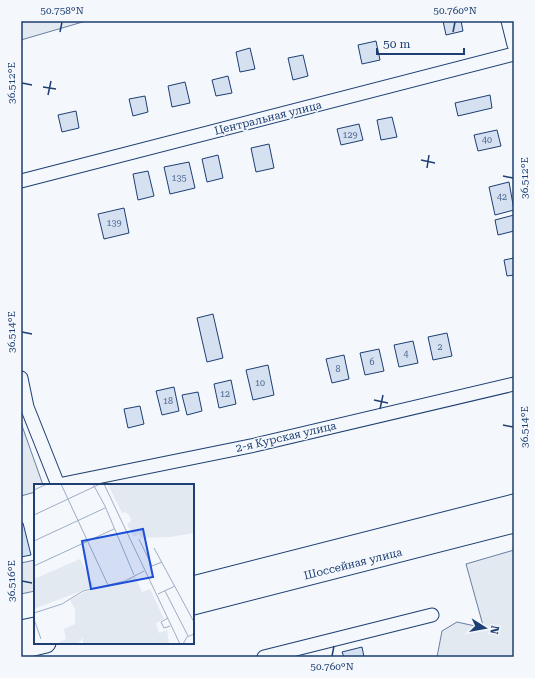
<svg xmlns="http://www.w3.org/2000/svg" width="535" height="678" font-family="'Roboto Serif',serif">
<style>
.green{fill:#e3e9f0;stroke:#687fa3}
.parking{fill:#e3e8f0;stroke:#687fa3}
.building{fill:#d5e0f0;stroke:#1d3f73}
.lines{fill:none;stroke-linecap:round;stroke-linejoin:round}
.minor-casing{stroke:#1d3f73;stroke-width:15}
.highway-casing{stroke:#1d3f73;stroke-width:21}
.minor{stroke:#f4f7fb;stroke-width:13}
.highway{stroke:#f4f7fb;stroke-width:19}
.ticks{fill:none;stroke:#1d3f73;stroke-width:1.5}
.labels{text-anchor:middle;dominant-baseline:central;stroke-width:3;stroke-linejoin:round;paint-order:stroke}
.number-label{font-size:9px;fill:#4b6792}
.street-label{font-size:11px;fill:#1d3f73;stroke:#f4f7fb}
.inset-road{fill:none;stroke:#9eadc5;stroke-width:1}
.view{fill:#1d4ed8;fill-opacity:0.15;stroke:#1d4ed8;stroke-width:2}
.inset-edge{fill:none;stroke:#1d3f73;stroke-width:2}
.neatline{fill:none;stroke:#1d3f73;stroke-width:1.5}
.ticks-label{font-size:10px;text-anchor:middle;fill:#1d3f73}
</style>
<rect width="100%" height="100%" fill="#f4f7fb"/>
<path class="green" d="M21,21H86L21,40Z
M21,423L43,485H35V492L21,496Z
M514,550V657H437L442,631L457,622L475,626L484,629L466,564Z"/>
<path class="parking" d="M35,560V591L21,594V563Z"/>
<path class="building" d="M443,21H461L463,31L446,35Z
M376,41L380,60L362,64L358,45Z
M250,48L255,69L240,72L236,52Z
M303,55L308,76L293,80L288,58Z
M228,76L232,93L216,96L212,80Z
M185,82L190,103L172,107L168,86Z
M490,95L492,108L458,116L455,103Z
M145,96L148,112L133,116L129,99Z
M76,111L79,128L62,132L58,115Z
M392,117L397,137L381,140L377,120Z
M359,124L363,140L341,145L337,129Z
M497,130L501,146L478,151L474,135Z
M269,144L274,168L256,172L251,148Z
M218,155L223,178L207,182L202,159Z
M189,162L195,188L170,194L164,167Z
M148,171L154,196L138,200L133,174Z
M509,182L514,210L495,215L489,187Z
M124,208L129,233L104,239L98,214Z
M514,215V231L498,235L495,220Z
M514,258V275L507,276L504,260Z
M213,314L223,358L207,362L197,318Z
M447,333L452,356L433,360L428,337Z
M413,341L418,363L399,367L394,345Z
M379,349L384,371L365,375L360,353Z
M344,355L349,379L332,383L326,359Z
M268,365L274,395L253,400L246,370Z
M231,380L236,404L219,408L214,384Z
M174,387L179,411L162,415L156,391Z
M198,392L202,411L187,415L182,395Z
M140,406L144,424L128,428L124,409Z
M21,523H23L31,555L21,557Z
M362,647L364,657H344L342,652Z"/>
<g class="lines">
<g class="minor-casing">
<path id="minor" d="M508,21L514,45
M21,181L514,54
M21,378L27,407L58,485
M58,485L255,445L514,384
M264,657L432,615"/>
</g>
<g class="highway-casing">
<path id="highway" d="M193,586L514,504
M193,605L514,523
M21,630L35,627
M21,649L46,643"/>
</g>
<use href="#minor" class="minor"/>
<use href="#highway" class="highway"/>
</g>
<path class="ticks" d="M60,32L62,22M453,32L455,22M22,83L32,85M43,87L56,89M48,95L51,81M421,160L435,163M427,168L429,155M503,176L513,178M22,332L32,334M374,400L388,403M380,409L383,395M503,425L513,427M22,581L32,583M332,656L334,646"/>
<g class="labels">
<g class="number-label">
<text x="350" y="135">129</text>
<text x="487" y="140">40</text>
<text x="179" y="178">135</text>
<text x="502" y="197">42</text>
<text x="114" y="223">139</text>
<text x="440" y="347">2</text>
<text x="406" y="354">4</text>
<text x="372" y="362">6</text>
<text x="338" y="369">8</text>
<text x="260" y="383">10</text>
<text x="225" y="394">12</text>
<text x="168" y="401">18</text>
</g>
<g class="street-label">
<text transform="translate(268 118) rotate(-14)">Центральная улица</text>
<text transform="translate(286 437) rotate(-13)">2-я Курская улица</text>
<text transform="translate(353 564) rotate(-14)">Шоссейная улица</text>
</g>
</g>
<g transform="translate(34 484)">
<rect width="160" height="160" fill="#f4f7fb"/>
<path d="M74,0H160V49L136,53L107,54L105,50L100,53L93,40L97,38L96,32L91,28L88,29ZM46,75L60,102L0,125V95ZM101,92L108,108L116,105L130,135L122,139L125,149L133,146L135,160H49V154L43,160H22L32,155L30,145L41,140V125L36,116L50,108L91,98Z" fill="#e3e9f0"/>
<path class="inset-road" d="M27,0L74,101M59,0L71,22L100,91M70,0L146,160M0,6L13,0M0,31L66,0M105,55L118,82L128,78M0,57L71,24M120,64L160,138M0,82L80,45M131,107L154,152M124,110L141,102M0,129L28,120L49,107L91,97L110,87M134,134L127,138L130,144L136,142M0,135L7,155M149,160L153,153L160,150"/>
<path class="view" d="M109,45L119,93L57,105L48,57Z"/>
<rect width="160" height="160" class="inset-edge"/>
</g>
<rect width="535" height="678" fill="none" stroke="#f4f7fb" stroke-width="44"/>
<g transform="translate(485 628) rotate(101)" stroke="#f4f7fb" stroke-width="3" paint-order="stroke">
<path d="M0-3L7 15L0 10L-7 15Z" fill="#1d3f73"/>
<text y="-6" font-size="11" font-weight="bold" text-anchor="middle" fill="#1d3f73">N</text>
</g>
<path d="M377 48v6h87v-6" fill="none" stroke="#1d3f73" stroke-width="2"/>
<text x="383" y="48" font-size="12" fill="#1d3f73" stroke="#f4f7fb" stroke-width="3" paint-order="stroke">50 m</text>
<rect x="22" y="22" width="491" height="634" class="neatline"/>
<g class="ticks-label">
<text x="62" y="14">50.758°N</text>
<text x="455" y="14">50.760°N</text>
<text transform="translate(11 83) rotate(-90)" y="4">36.512°E</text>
<text transform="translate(524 178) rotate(-90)" y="4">36.512°E</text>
<text transform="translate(11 332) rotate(-90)" y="4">36.514°E</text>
<text transform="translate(524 427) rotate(-90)" y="4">36.514°E</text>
<text transform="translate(11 581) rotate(-90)" y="4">36.516°E</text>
<text x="332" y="670">50.760°N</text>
</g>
</svg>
